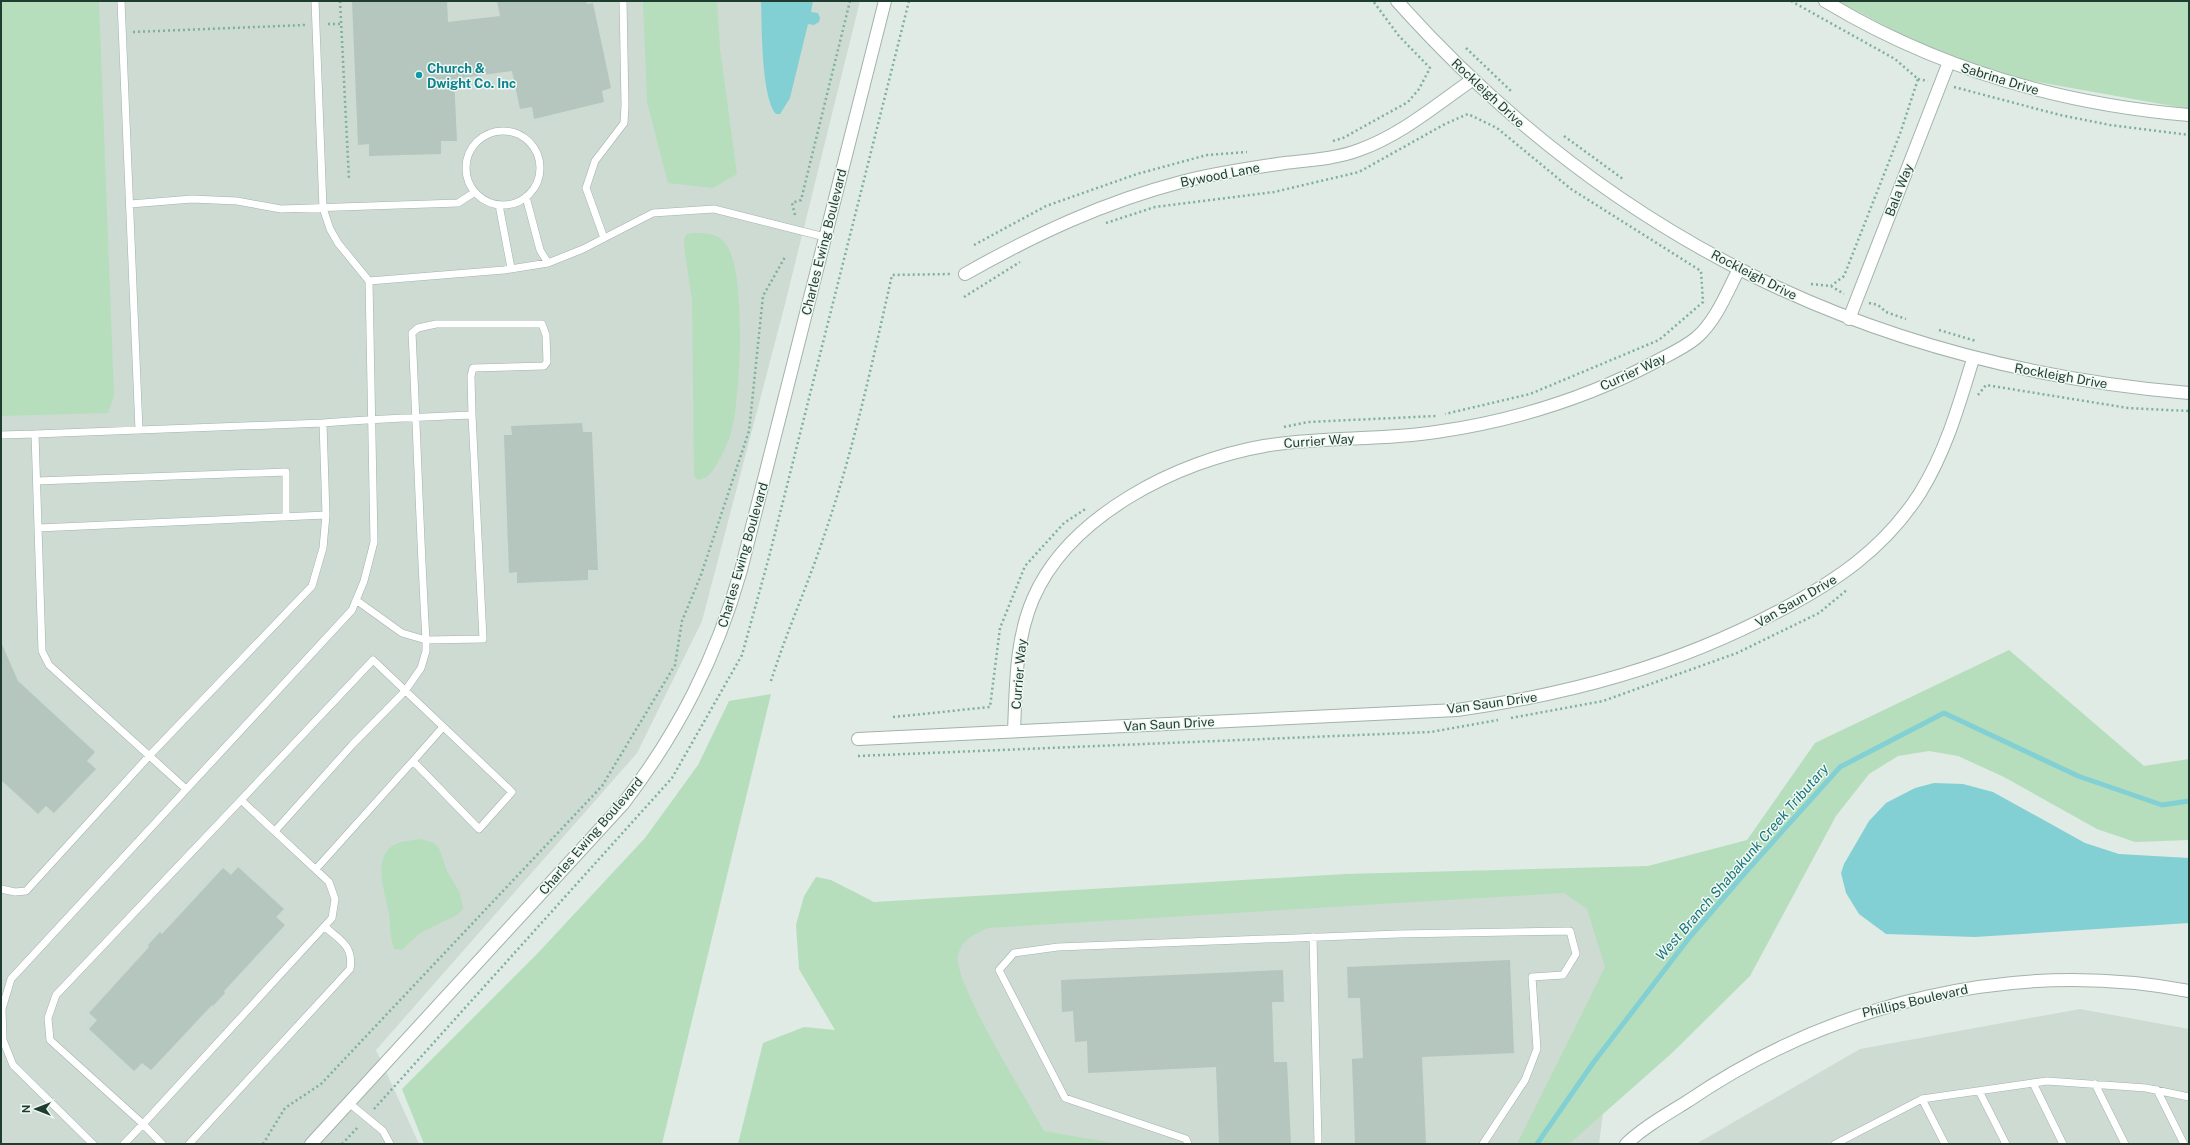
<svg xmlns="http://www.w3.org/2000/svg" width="2190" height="1145" font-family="'Public Sans',sans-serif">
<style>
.built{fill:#cddbd3}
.green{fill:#b6debc}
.water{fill:#83d0d4}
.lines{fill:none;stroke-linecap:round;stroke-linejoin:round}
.stream{stroke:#83d0d4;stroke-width:5}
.building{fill:#b4c6bd}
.service-casing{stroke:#a2b3ab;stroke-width:8}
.minor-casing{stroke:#a2b3ab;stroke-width:14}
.path{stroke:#7eb09b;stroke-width:2.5;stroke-dasharray:2 3;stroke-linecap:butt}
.service{stroke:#fff;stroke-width:7}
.minor{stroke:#fff;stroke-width:12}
.culture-dot{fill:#0f9aa8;stroke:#eff8f2;stroke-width:1.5}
.labels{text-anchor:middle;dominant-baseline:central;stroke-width:3;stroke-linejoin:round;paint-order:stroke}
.culture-label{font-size:13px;font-weight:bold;fill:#0d838f;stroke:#eff8f2;text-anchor:start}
.street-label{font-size:13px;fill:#1f3c31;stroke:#eff8f2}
.water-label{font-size:14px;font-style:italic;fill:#17757a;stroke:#eff8f2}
</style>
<rect width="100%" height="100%" fill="#dfebe4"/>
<path class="built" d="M1,1H860L784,308L702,621L637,753L376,1050L419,1144H1Z
M1592,886L1623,959L1599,1144H1028L939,928Z
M2080,1009L2189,1029V1144H1696L1860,1049Z"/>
<path class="green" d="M1,1H99L114,396L108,413L1,416Z
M643,1H717L720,49L737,174L713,188L668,183L647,102Z
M1838,1H2189V109L1970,70Z
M693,233C707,233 717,233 726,244C747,272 741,403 730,437C727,445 715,470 709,475C707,477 702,479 698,480L694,476L692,300L684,245V239L687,234Z
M2009,650L2144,766L2189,759V840L2135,842L2097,829L2004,777L1958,756L1929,751L1898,756L1869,774L1836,816L1750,976L1672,1053L1569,1144H1517L1605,967L1587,909L1564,893L988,928C974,934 961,940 958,956C953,982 1028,1101 1044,1131L1119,1144H738L763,1043L804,1027L835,1030L799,969L796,925L804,896L816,877L831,880L874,902L1345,874L1648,866L1747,840L1815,743Z
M771,694L662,1144H424L402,1089L537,954L645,838L698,765L729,701Z
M420,839L434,843L439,848L447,871L460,893L463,909L457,915L420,933L402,950L394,949C389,936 391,922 388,909C384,888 371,854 398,843C405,841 413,840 420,839Z"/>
<path class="water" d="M761,1H813L811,12L818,13L820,18L819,22L814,25L808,24L790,98L780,114H776C761,97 762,26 761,1Z
M1934,783L1963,784L1993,792L2085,843L2119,854L2189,858V923L1975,937L1886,934L1859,914L1846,893L1841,873L1844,864L1869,821L1886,803L1915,788Z"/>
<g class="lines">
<path class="stream" d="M1537,1144L1593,1063L1689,938L1744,874L1840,767L1944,713L2078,776L2162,805L2189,801"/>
</g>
<path class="building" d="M352,1H447L448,22L500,16L497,1H586L587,4L593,3L611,88L602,91L604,102L534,119L532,107L520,109L512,71L454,79L457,141H441V154L369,156V144L358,145Z
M582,423L583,432H592L598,570H588V580L517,583V572L509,573L504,435H512L511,426Z
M1,642L18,681L95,752L87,761L96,769L54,813L46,806L38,814L1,780Z
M238,867L284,909L276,917L285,925L224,991L225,993L213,1006L212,1005L151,1070L142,1063L134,1071L89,1029L97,1020L89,1013L149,947L148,945L160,932L162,934L223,868L231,875Z
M1510,960L1514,1053L1422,1057L1426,1144H1355L1352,1059L1363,1058L1360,998H1348L1347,967Z
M1283,970L1284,1002H1272L1274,1062H1287L1291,1144H1219L1216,1067L1088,1073L1087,1041L1075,1042L1073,1011L1062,1012L1061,980Z"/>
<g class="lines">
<g class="service-casing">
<path id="service" d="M121,1L139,430
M466 168a37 37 0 1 1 74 0a37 37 0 1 1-74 0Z
M526,197L540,250L548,263
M130,204L192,199L237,201L281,209L458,203L475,192
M499,205L511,268
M604,238L586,188L595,161L624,123L625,105L623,1
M369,281L504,270L548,263L583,249L653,213L714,209L825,237
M1,435L35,434
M37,481L286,472V517
M38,528L326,515L323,423C372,419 422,417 472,415L483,639L426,640C420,538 417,435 412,333L418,328L436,324H542L546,335L547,362L544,366L473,368L471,376L472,415
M413,761L443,727
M186,789L49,665L42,651L35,434L323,423
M241,800L373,660L512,792L479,829L413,761L316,869
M275,831L352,745L405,691L421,668L426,651V640L402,633L356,600
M1,889L15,892L26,891L150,755L312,586L323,548L326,515
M1313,937L1318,1144
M2033,1083L2063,1144
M2095,1084L2125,1144
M2157,1090L2184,1144
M1979,1091L2006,1144
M1922,1099L2047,1081L2146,1088L2189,1097
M349,1103L383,1131L390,1144
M93,1144L13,1065L3,1040L2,1009L11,979L352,610L364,581L374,542L369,281L338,243L330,229L323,208L315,1
M124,1144L143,1124L332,918L335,899L329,882L241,800L56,995L48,1018L50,1040L143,1124L162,1144
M189,1144L350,969C354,946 340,940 325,927
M1188,1144L1186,1139L1065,1098L999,970L1014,953L1058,947L1398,934L1570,931L1576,954L1563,975L1532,977L1537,1049L1525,1080L1483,1144
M1835,1144L1922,1099L1945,1144"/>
</g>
<g class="minor-casing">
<path id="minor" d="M1397,1C1610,239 1871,366 2189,393
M1825,1C1936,68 2060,104 2189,115
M965,274C1034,235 1104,202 1181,182C1215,173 1250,168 1285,163C1310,160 1335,159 1359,150C1401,135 1436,105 1472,80
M1849,319L1949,62
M1014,731C1016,687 1015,641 1033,599C1069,515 1178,461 1264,446C1321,436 1379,441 1436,432C1512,421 1587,398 1655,362C1668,355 1684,348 1696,338C1716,321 1727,292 1739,269
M858,739L1457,710C1570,694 1675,666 1777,612C1835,582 1884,549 1920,493C1946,451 1959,405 1973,359
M311,1144L623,804C679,731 716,658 741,570L885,1
M1626,1144C1644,1127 1667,1114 1688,1101C1833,1002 2015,958 2189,991"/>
</g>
<path class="path" d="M340,1L349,180
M1791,1L1895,59L1918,79L1901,131L1844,276L1831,286
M328,24H341
M133,32L305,25
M1466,48L1512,92
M1918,79L1928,81
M1954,87L2060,115L2110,125L2189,135
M1564,136L1623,179
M1333,141L1343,138L1408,102L1419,89L1430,68L1399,36L1373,1
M795,215L792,203L801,200L850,1
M1106,223L1155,207L1274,192L1359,172L1445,124L1468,114L1497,128L1571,189L1701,271L1703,302L1659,340L1530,394L1445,414
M974,245L1046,206L1137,174L1207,155L1247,152
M1811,284L1831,286L1844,294
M964,297L1020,262
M1869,303L1878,305L1886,312L1906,319
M1939,330L1976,341
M1978,395L1986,385L2128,408L2189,411
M1284,427L1308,422L1436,416
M771,681C786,633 807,587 823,539C853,453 872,364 892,275L951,274
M893,717L990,707L1000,628L1025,566L1064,523L1087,508
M1511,718L1603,701L1737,653L1819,613L1848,589
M858,756L1431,732L1498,720
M374,1109L672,778L742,655L769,557L909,1
M263,1144L285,1108L321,1084L602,786L675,665L682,621L701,575L749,431L763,296L785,257
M342,1144L359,1126"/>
<use href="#service" class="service"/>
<use href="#minor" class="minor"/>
</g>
<circle class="culture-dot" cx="419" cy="75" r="4"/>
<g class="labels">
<g class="culture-label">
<text x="427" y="68">Church &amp;<tspan x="427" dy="15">Dwight Co. Inc</tspan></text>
</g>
<g class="street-label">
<text transform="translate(2000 79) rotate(17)">Sabrina Drive</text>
<text transform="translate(1488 93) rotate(43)">Rockleigh Drive</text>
<text transform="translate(1220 175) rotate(-11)">Bywood Lane</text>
<text transform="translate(1899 190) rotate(-69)">Bala Way</text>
<text transform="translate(824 242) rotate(-76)">Charles Ewing Boulevard</text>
<text transform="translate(1754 275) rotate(27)">Rockleigh Drive</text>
<text transform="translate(1633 372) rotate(-25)">Currier Way</text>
<text transform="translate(2061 376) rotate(10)">Rockleigh Drive</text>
<text transform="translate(1319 441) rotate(-4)">Currier Way</text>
<text transform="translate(743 555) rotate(-74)">Charles Ewing Boulevard</text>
<text transform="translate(1796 601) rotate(-30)">Van Saun Drive</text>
<text transform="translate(1019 674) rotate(-85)">Currier Way</text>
<text transform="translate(1492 703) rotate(-8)">Van Saun Drive</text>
<text transform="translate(1169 724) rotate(-3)">Van Saun Drive</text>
<text transform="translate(591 836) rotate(-49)">Charles Ewing Boulevard</text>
<text transform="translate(1915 1001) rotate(-13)">Phillips Boulevard</text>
</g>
<g class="water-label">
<text transform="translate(1742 862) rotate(-49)">West Branch Shabakunk Creek Tributary</text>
</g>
</g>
<rect width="2190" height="1145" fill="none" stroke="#1f3c31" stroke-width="4"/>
<g transform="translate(36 1109) rotate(270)" stroke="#eff8f2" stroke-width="3" paint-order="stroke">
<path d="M0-3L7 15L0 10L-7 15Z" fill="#1f3c31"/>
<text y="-6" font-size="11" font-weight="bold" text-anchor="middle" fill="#1f3c31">N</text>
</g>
</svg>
